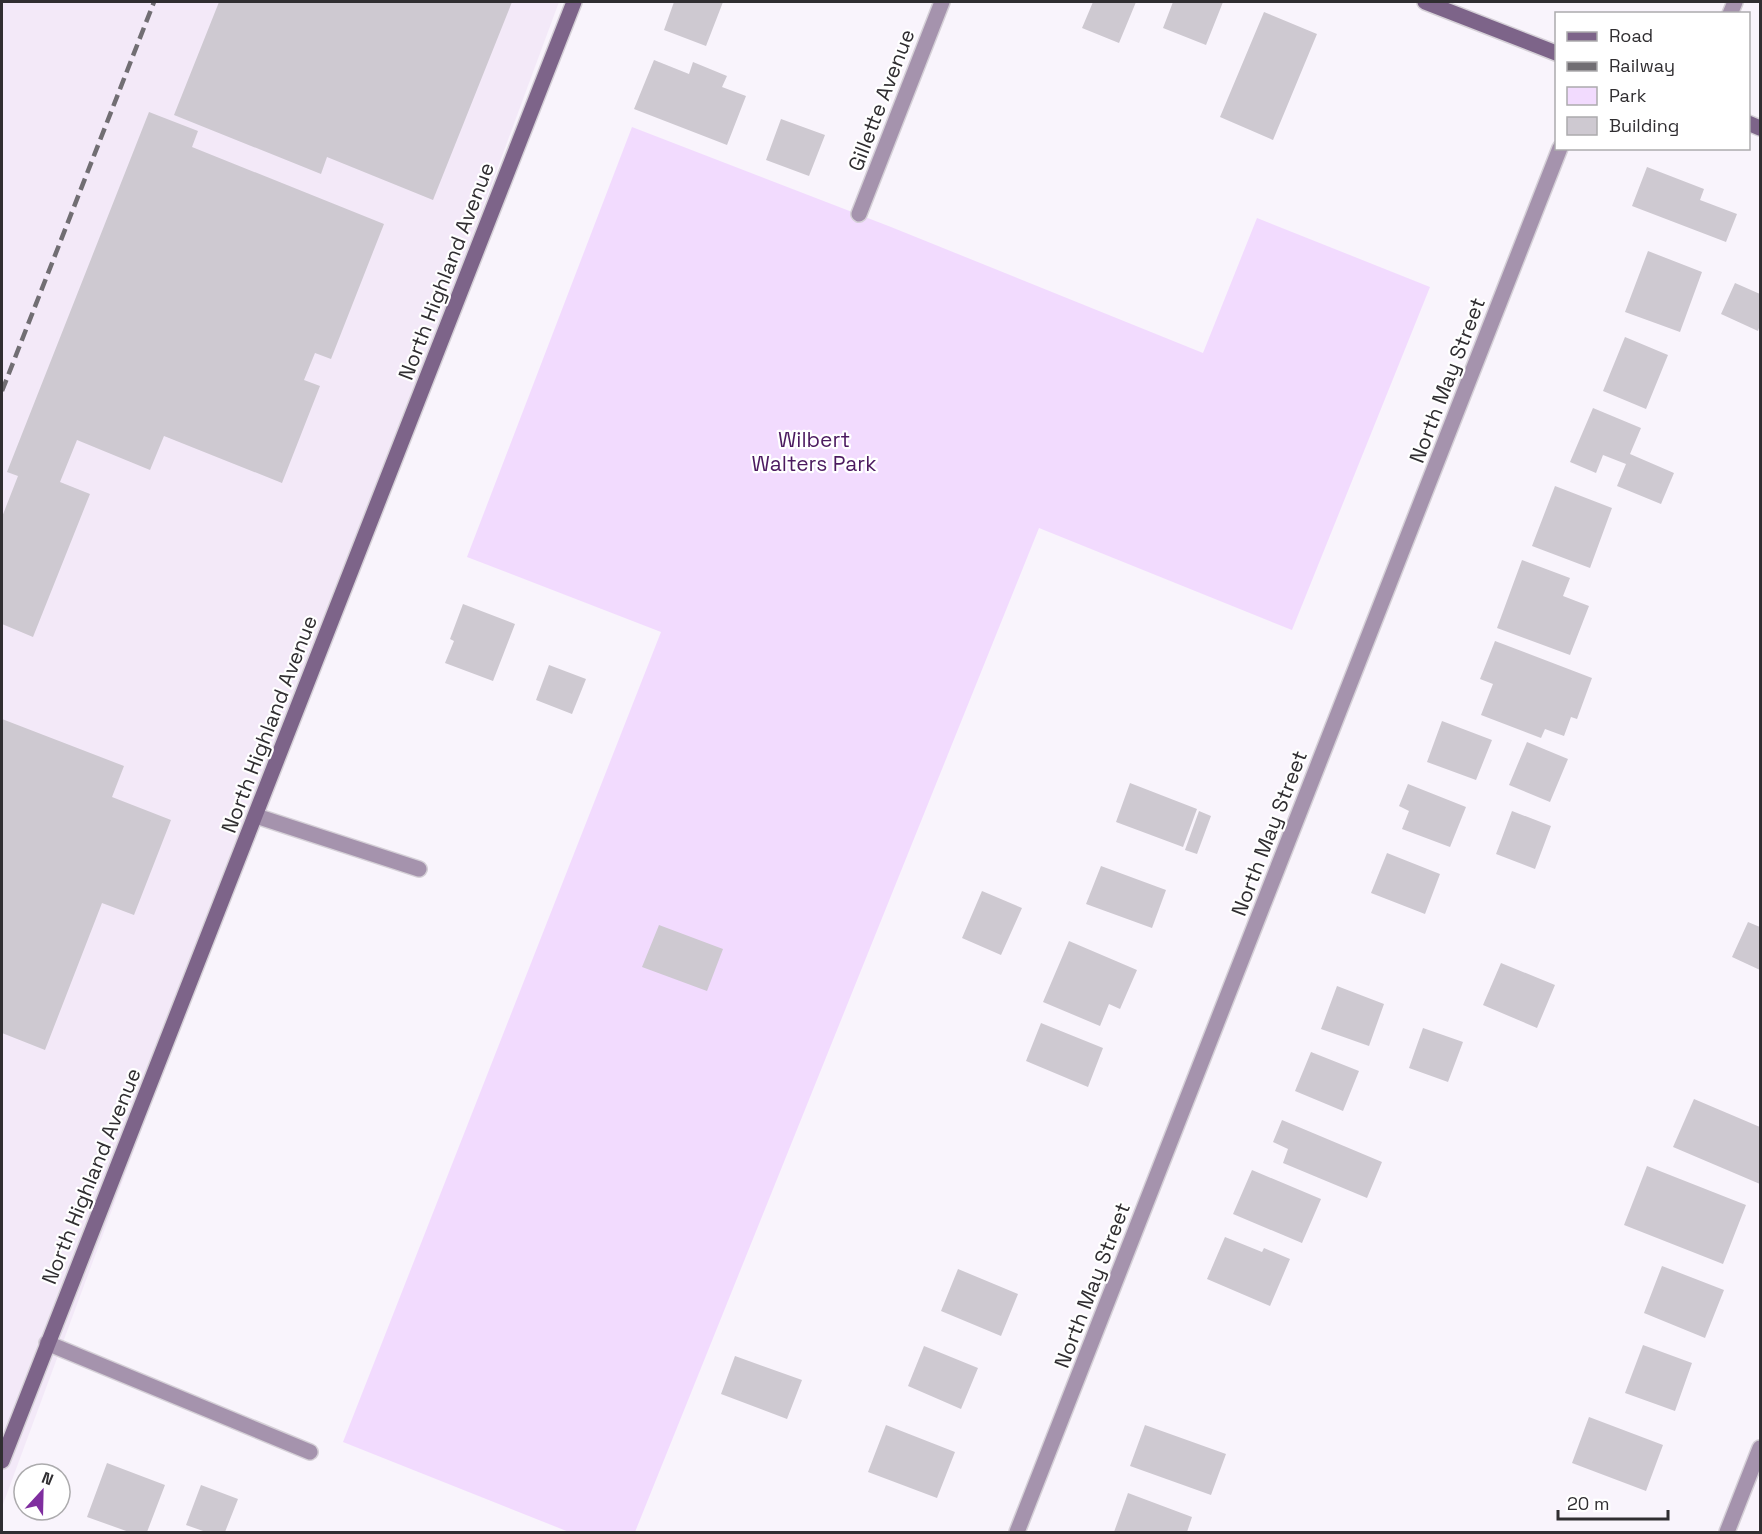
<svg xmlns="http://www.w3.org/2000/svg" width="1762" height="1534" font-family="'Space Grotesk',sans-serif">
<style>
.built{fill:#f3e9f8}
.green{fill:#f2dbfe}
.building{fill:#cec9d1}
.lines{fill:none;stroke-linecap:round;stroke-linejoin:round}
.lane-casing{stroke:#d5d0d7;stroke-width:18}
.street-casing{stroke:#d5d0d7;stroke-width:18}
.secondary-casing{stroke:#d5d0d7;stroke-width:18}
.lane{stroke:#a593ad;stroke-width:15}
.street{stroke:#a593ad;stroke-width:15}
.secondary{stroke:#7d6489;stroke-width:15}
.rail{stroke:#716e73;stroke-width:4.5;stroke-dasharray:12 6;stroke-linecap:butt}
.labels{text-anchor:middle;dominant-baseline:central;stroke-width:4.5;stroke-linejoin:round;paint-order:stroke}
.street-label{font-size:21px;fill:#302e31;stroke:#fff}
.park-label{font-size:21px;fill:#4c1a60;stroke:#fff}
</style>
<rect width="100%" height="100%" fill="#f9f4fc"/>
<path class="built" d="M2,2H559L2,1507Z"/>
<path class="green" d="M632,127L891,227L1203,353L1257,218L1430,287L1292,630L1039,528L635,1532H569L343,1442L661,632L467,557Z"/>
<path class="building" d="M219,2H512L433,200L327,157L321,174L174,115Z
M674,2H723L706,46L664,30Z
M1093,2H1136L1119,43L1082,28Z
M1173,2H1223L1206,45L1163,28Z
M1264,12L1317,34L1273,140L1220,117Z
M654,60L689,74L693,62L727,76L722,87L746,96L727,145L634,109Z
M149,112L198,131L192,147L384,224L331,359L315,353L304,380L320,386L282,483L164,436L150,470L77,440L60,482L90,494L33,637L2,624V517L18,476L7,472Z
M781,119L825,135L809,176L766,160Z
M1647,167L1704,189L1700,200L1737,214L1726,242L1632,206Z
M1648,251L1702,272L1680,332L1625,312Z
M1735,283L1760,294V325L1758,331L1721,314Z
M1625,337L1668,355L1646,409L1603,391Z
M1593,408L1641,428L1630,454L1674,473L1661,504L1617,486L1626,464L1603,455L1596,473L1570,462Z
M1555,486L1612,508L1590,568L1532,546Z
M1522,560L1570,578L1563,596L1589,606L1570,655L1497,628Z
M463,604L515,624L493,681L445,663L454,641L450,639Z
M1495,641L1592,678L1577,719L1571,717L1564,736L1545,729L1541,738L1481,715L1493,684L1480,679Z
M549,665L586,679L572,714L536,700Z
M2,719L124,766L112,797L171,820L134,915L102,903L45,1050L2,1033Z
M1442,721L1492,740L1476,780L1427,762Z
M1527,742L1568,759L1550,802L1509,785Z
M1130,783L1197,809L1183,847L1116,822Z
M1408,784L1466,807L1450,847L1402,829L1409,811L1399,806Z
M1199,811L1211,816L1197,854L1185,850Z
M1512,811L1551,826L1535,869L1496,854Z
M1387,853L1440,874L1425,914L1371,893Z
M1101,866L1166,890L1152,928L1086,904Z
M982,891L1022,908L1001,955L962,938Z
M1748,922L1760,927V970L1732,957Z
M659,925L723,949L707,991L642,967Z
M1069,941L1137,970L1120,1009L1109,1004L1100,1026L1043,1002Z
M1501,963L1555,985L1537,1028L1483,1005Z
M1337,986L1384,1004L1369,1046L1321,1029Z
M1041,1023L1103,1048L1088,1087L1026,1061Z
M1423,1028L1463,1042L1448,1082L1409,1068Z
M1311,1052L1359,1071L1343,1111L1295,1091Z
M1694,1099L1760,1127V1184L1673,1147Z
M1282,1120L1382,1162L1367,1198L1283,1163L1288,1149L1273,1142Z
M1647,1166L1746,1205L1723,1264L1624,1225Z
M1252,1170L1321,1199L1302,1243L1233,1214Z
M1225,1237L1262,1252L1264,1248L1290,1259L1270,1306L1207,1279Z
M1662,1266L1724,1290L1705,1338L1644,1313Z
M958,1269L1018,1294L1001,1336L941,1311Z
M1643,1345L1692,1363L1675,1411L1625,1393Z
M924,1346L978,1368L961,1409L908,1386Z
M735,1356L802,1380L787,1419L721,1394Z
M1589,1417L1663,1445L1646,1491L1572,1463Z
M886,1425L955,1452L937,1498L868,1472Z
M1145,1425L1226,1454L1211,1495L1130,1466Z
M107,1463L165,1485L147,1532H129L87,1517Z
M201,1485L238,1499L225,1532H206L186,1525Z
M1128,1493L1192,1517L1187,1532H1114Z"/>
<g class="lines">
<g class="lane-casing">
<path id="lane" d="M256,816L419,869
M47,1343L310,1452"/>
</g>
<g class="street-casing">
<path id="street" d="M1730,14L1735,2
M859,214L942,2
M1017,1532L1560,148
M1727,1532L1760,1448"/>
</g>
<g class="secondary-casing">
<path id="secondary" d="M1425,2L1556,53
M1748,123L1760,128
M2,1461L574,2"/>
</g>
<use href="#lane" class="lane"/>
<use href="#street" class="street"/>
<use href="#secondary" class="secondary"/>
<path class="rail" d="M2,391L154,2"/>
</g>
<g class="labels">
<g class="street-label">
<text transform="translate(881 100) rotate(-69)">Gillette Avenue</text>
<text transform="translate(446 271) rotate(-69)">North Highland Avenue</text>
<text transform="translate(1447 380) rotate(-69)">North May Street</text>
<text transform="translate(269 724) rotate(-69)">North Highland Avenue</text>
<text transform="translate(1269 833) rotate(-69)">North May Street</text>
<text transform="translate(91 1176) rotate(-68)">North Highland Avenue</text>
<text transform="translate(1092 1285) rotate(-69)">North May Street</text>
</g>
<g class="park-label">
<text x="814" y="439">Wilbert<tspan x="814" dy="24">Walters Park</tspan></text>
</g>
</g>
<rect width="1762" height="1534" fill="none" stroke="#302e31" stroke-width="6"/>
<rect x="1555" y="12" width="195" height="138" fill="#ffffff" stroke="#acabad" stroke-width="1.5"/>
<rect x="1567" y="32" width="30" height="9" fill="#7d6489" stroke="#acabad" stroke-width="1.5"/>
<text x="1609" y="42" font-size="18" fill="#302e31">Road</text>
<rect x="1567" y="62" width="30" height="9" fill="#716e73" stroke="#acabad" stroke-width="1.5"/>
<text x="1609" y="72" font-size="18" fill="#302e31">Railway</text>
<rect x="1567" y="87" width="30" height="18" fill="#f2dbfe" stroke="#acabad" stroke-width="1.5"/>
<text x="1609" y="102" font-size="18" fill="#302e31">Park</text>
<rect x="1567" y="117" width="30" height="18" fill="#cec9d1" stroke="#acabad" stroke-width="1.5"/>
<text x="1609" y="132" font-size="18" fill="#302e31">Building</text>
<g transform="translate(42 1492) rotate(22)"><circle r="28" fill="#ffffff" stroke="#acabad" stroke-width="1.5"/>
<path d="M0-4.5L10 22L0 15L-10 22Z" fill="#7f2e9f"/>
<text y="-9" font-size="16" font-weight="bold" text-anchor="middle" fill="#302e31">N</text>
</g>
<path d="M1558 1510v9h110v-9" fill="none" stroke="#302e31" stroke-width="3"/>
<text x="1567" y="1510" font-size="18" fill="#302e31" stroke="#ffffff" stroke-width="4.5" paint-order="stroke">20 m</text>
</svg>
